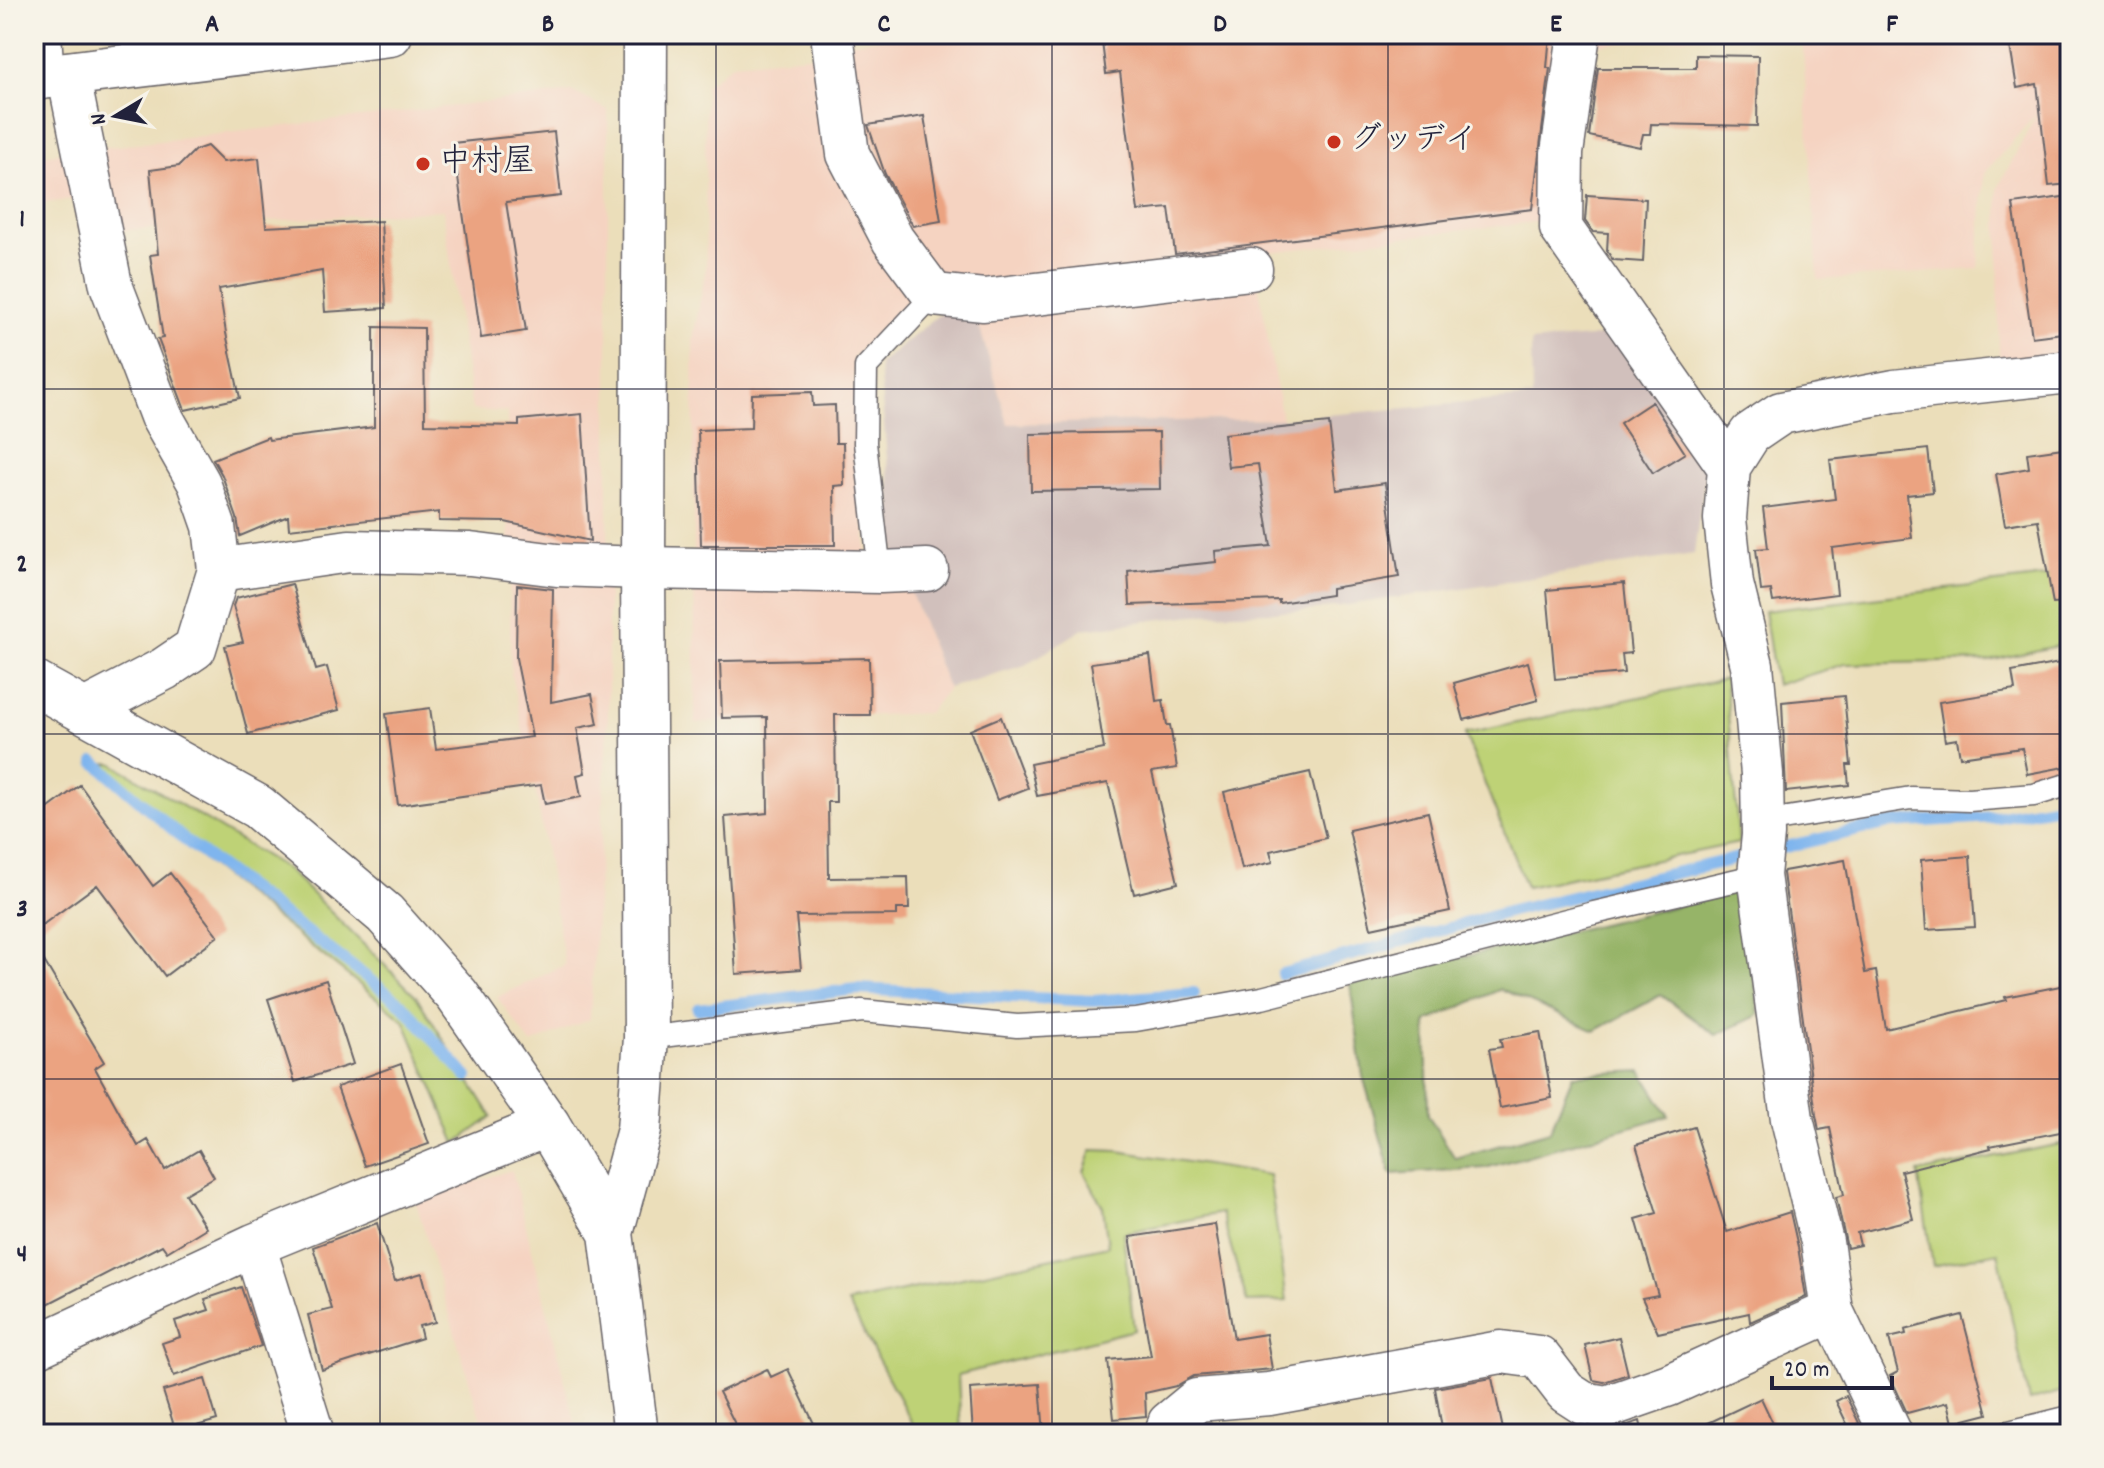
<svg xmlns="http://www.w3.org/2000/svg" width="2104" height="1468" font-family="Dekko,'Klee One',sans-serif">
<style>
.built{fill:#f5d3c1}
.industrial{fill:#d1c0bc}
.green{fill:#bed276;stroke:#707a58;stroke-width:2}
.forest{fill:#96b467;stroke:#5c6b51;stroke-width:2}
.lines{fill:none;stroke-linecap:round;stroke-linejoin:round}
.stream{stroke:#7fb5ee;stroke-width:12}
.building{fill:#eba381}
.lane-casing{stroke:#686467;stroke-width:25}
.street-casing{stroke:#686467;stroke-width:45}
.secondary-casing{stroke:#686467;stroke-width:47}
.primary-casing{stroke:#686467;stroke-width:47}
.lane{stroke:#fff;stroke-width:22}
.street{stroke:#fff;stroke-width:42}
.secondary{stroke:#fff;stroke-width:44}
.primary{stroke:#fff;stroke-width:44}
.grid{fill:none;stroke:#22223b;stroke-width:2;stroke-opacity:0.55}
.poi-dot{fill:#c8321e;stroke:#f7f3e8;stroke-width:3}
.labels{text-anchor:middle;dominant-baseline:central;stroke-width:6;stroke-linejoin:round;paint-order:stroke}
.poi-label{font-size:32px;fill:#22223b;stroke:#f7f3e8;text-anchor:start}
.neatline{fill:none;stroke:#22223b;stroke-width:3}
.grid-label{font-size:26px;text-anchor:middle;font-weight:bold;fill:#22223b}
</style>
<rect width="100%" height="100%" fill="#f7f3e8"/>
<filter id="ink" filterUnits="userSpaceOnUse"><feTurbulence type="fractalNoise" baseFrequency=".0125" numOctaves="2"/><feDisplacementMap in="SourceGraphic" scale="16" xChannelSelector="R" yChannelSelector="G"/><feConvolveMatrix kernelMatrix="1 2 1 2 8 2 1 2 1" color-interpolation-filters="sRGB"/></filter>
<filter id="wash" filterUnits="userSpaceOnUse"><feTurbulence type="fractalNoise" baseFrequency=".006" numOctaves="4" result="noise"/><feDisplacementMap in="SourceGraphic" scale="32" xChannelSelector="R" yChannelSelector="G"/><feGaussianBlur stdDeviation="1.8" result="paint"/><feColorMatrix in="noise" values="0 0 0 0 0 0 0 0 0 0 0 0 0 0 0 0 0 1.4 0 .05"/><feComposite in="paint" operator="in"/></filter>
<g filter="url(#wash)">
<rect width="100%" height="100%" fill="#ebdeba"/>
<path class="built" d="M920,34H1563L1544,221L1253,254L1282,419L1008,424L977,319L929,278L863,147L845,43Z
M1595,34H1728L1593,45Z
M1802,34H2070V357L1999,364L1998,188L2037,113L1984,174L1978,269L1818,280Z
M820,55L831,161L910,298L853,358L867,554L895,552L948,688L928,713L695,723L693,339L706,268L705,86L733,63Z
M573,92L608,110V718L590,1019L531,1044L497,997L565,965L538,803L511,674L507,412L472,410L443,210L113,231L105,196L34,204V156Z
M512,1170L578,1434H485L415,1199Z"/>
<path class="industrial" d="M942,312L977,319L1008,424L1282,419L1532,397L1531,342L1614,335L1706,466L1694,554L1306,611L1202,614L1083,629L1025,665L948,688L895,552L879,364Z"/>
<path class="green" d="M2070,574V643L1989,661L1845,664L1776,685L1764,611Z
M1725,679L1739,843L1526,887L1465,734Z
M112,763L288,870L416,996L492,1117L456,1143L404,1020L182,843L91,764Z
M2070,1142V1389L2029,1401L1998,1252L1933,1266L1918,1173Z
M1092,1150L1118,1151L1269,1175L1287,1301L1247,1302L1221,1213L1123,1233L1134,1330L958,1375L961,1434H918L848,1303L1108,1246L1103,1207L1084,1172Z"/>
<path class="forest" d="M1744,890L1759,1015L1716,1035L1661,995L1595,1031L1501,989L1426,1022L1428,1115L1455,1158L1550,1131L1573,1075L1641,1071L1669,1116L1485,1168L1391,1174L1363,1076L1350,984Z"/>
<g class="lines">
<path class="stream" d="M95,762L185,840L403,1005L467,1077
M1282,974L1511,911L1889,823L1996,817L2070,804
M698,1009L857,989L1094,1001L1194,993"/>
</g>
<g id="blocks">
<path class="building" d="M1101,34H1550L1547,68H1550L1532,209L1175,254L1169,208L1138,211L1120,72L1106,74Z
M2008,34H2070V184L2049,186L2037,84L2017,88Z
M1696,55L1758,56L1757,126L1651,124L1650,134H1643L1640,147L1589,136L1598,68H1696Z
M924,116L941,221L913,226L885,174L868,125Z
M554,132L561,196L506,202L526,331L481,338L453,143Z
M207,146L223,162L259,158L266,227L381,221L386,308L325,312L322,271L219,289L226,333L240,398L185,410L158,339L163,338L150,255L158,254L150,170L179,166L195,150Z
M1587,195L1646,199L1643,262L1613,260L1607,251L1608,233L1593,232L1585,221Z
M2070,196V332L2032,337L2013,204Z
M374,327L424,328L425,424L519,426V420L582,414L590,541L505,522L439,521V512L289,529L288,516L240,536L237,518L222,475L213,459L268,437L269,440L374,427Z
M812,392L813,406L835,405L836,443H843L844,485L834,486L835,545H701L698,430L751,428L752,394Z
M1652,402L1685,453L1653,473L1620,423Z
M1329,423L1337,490L1385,483L1399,577L1331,588V595L1279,603V600L1130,605L1128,571L1216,562L1215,551L1271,546L1258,464L1228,467L1224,434Z
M1159,432L1160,489L1031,491L1030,434Z
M2070,447V603L2053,604L2038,520L2005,525L1996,474L2029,468L2027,453Z
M1928,449L1933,492L1907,495L1912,538L1832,548L1837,594L1773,602L1771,590L1761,591L1756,549L1768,548L1763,508L1835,499L1830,460Z
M1624,583L1631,653L1622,654L1624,673L1555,679L1547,590Z
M292,584L316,670L327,667L339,710L248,734L225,646L243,642L233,606L236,598Z
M517,585L553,589L551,702L592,694L598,724L577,728L585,773L577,775L581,797L545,804L541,785L398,805L386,714L430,708L436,749L532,737L516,658Z
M1150,655L1156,701L1163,700L1167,725H1170L1177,768L1152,772L1178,883L1134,894L1108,783L1037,796L1030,764L1104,749L1091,663Z
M869,658L870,715H835L836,802H828L829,878L908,877L909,909H897V915L796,916L801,969L736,974L725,817L768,813L767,717L722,718L720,661Z
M2070,661V766L2027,774L2022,748L1960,757L1957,739L1945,741L1939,702L2015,690L2012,672Z
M1528,662L1538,700L1464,720L1454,683Z
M1844,696L1851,765H1847L1849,785L1786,792L1782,702Z
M1001,717L1028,788L997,800L970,730Z
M1310,772L1326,838L1270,851L1273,862L1242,869L1224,792Z
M80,785L153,886L170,873L218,936L165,976L97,885L34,931V819Z
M1428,812L1450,911L1371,928L1349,830Z
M1970,856L1975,927L1926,930L1921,860Z
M1845,860L1865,973L1876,971L1886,1029L2006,1000L2005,997L2070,984V1130L1990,1146L1991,1148L1901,1171L1913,1219L1857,1233L1860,1245L1847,1248L1836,1197L1844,1195L1830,1128L1819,1130L1816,1115L1783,873L1784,871Z
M34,944L104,1062L95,1068L138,1146L148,1140L165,1170L199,1150L214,1177L185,1194L206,1228L167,1252L162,1245L34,1311Z
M326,980L353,1064L295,1082L268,999Z
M1540,1032L1552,1098L1500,1108L1489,1049L1502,1047L1500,1039Z
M401,1064L429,1144L365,1166L337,1087Z
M1694,1127L1727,1232L1790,1212L1798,1247L1806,1297L1750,1322L1749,1313L1658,1333L1642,1298L1658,1295L1636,1219L1657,1213L1636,1145Z
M377,1223L395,1281L422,1273L435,1322L419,1326L422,1338L322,1370L308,1315L332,1309L313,1247Z
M1215,1224L1234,1339L1266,1334L1272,1369L1194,1376L1176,1386L1145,1393L1146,1416L1114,1419L1108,1360L1151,1356L1130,1237Z
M241,1287L261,1346L174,1376L162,1343L180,1337L175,1321L209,1310L205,1299Z
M1962,1315L1988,1414L1953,1423L1948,1402L1907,1413L1890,1376L1898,1372L1889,1338L1906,1334L1905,1330Z
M1619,1337L1628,1374L1604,1382L1593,1380L1585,1345Z
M767,1369L771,1377L788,1369L819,1434H740L719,1392Z
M1492,1378L1504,1434H1443L1435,1388Z
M205,1379L217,1420L176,1432L163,1391Z
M1040,1384L1044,1434H973L970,1389Z
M1846,1396L1860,1425L1849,1428L1836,1401Z
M1761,1398L1778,1434H1685Z
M1640,1421L1643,1434H1581L1579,1427L1613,1430Z"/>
</g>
</g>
<g filter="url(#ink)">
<use href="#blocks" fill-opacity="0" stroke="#686467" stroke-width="2"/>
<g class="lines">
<g class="lane-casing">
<path id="lane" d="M880,572L865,443L866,367L934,295
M1763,822L1911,798L1969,800L2034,795L2070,784
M646,1038L862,1011L1017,1026L1136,1020L1262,998L1594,913L1759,875
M2001,1434L2070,1417"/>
</g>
<g class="street-casing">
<path id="street" d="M40,34L43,77
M832,34L848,154L893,240L934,295L984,300L1251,269
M1579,34L1562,153L1561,228L1729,467
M68,73L111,285L161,416L199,483L214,526L219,570L195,648L164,669L83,711
M219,570L349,551L470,554L557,565L643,568L880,572L927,570
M254,1245L313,1434
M34,1348L254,1245L548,1125
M1166,1434L1169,1423L1197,1400L1269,1394L1501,1352L1539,1357L1566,1392L1583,1403L1606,1407L1669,1385L1832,1311
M1891,1434L1832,1311L1822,1242L1792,1119L1759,875L1763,835L1762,774L1752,665L1732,584L1725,519L1729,467L1750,434L1781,413L1894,391L2070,372"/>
</g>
<g class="secondary-casing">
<path id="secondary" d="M34,683L258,807L385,914L457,995L548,1125L611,1233L636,1434
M611,1233L639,1130L646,1038L643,568L645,34"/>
</g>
<g class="primary-casing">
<path id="primary" d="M34,78L390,34"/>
</g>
<use href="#lane" class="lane"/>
<use href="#street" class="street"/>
<use href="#secondary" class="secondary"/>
<use href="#primary" class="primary"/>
</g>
</g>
<path class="grid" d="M380,34V1434M716,34V1434M1052,34V1434M1388,34V1434M1724,34V1434M34,389H2070M34,734H2070M34,1079H2070"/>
<g class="poi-dot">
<circle cx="1334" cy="142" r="8"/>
<circle cx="423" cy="164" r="8"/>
</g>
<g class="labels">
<g class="poi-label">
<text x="1350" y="142">グッデイ</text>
<text x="439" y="164">中村屋</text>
</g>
</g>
<rect width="2104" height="1468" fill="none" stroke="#f7f3e8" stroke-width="88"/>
<g transform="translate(116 116) rotate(260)" stroke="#f7f3e8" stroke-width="6" paint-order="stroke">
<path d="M0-6L14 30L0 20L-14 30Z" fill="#22223b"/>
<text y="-12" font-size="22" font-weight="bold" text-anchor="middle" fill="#22223b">N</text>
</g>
<path d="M1772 1376v12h120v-12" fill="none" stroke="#22223b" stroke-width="4"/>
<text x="1784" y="1376" font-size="24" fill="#22223b" stroke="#f7f3e8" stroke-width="6" paint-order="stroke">20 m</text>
<rect x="44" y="44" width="2016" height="1380" class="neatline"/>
<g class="grid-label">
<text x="212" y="31">A</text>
<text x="548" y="31">B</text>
<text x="884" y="31">C</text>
<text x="1220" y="31">D</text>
<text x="1556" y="31">E</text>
<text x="1892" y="31">F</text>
<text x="22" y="226">1</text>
<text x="22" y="571">2</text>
<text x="22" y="916">3</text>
<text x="22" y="1261">4</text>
</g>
</svg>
